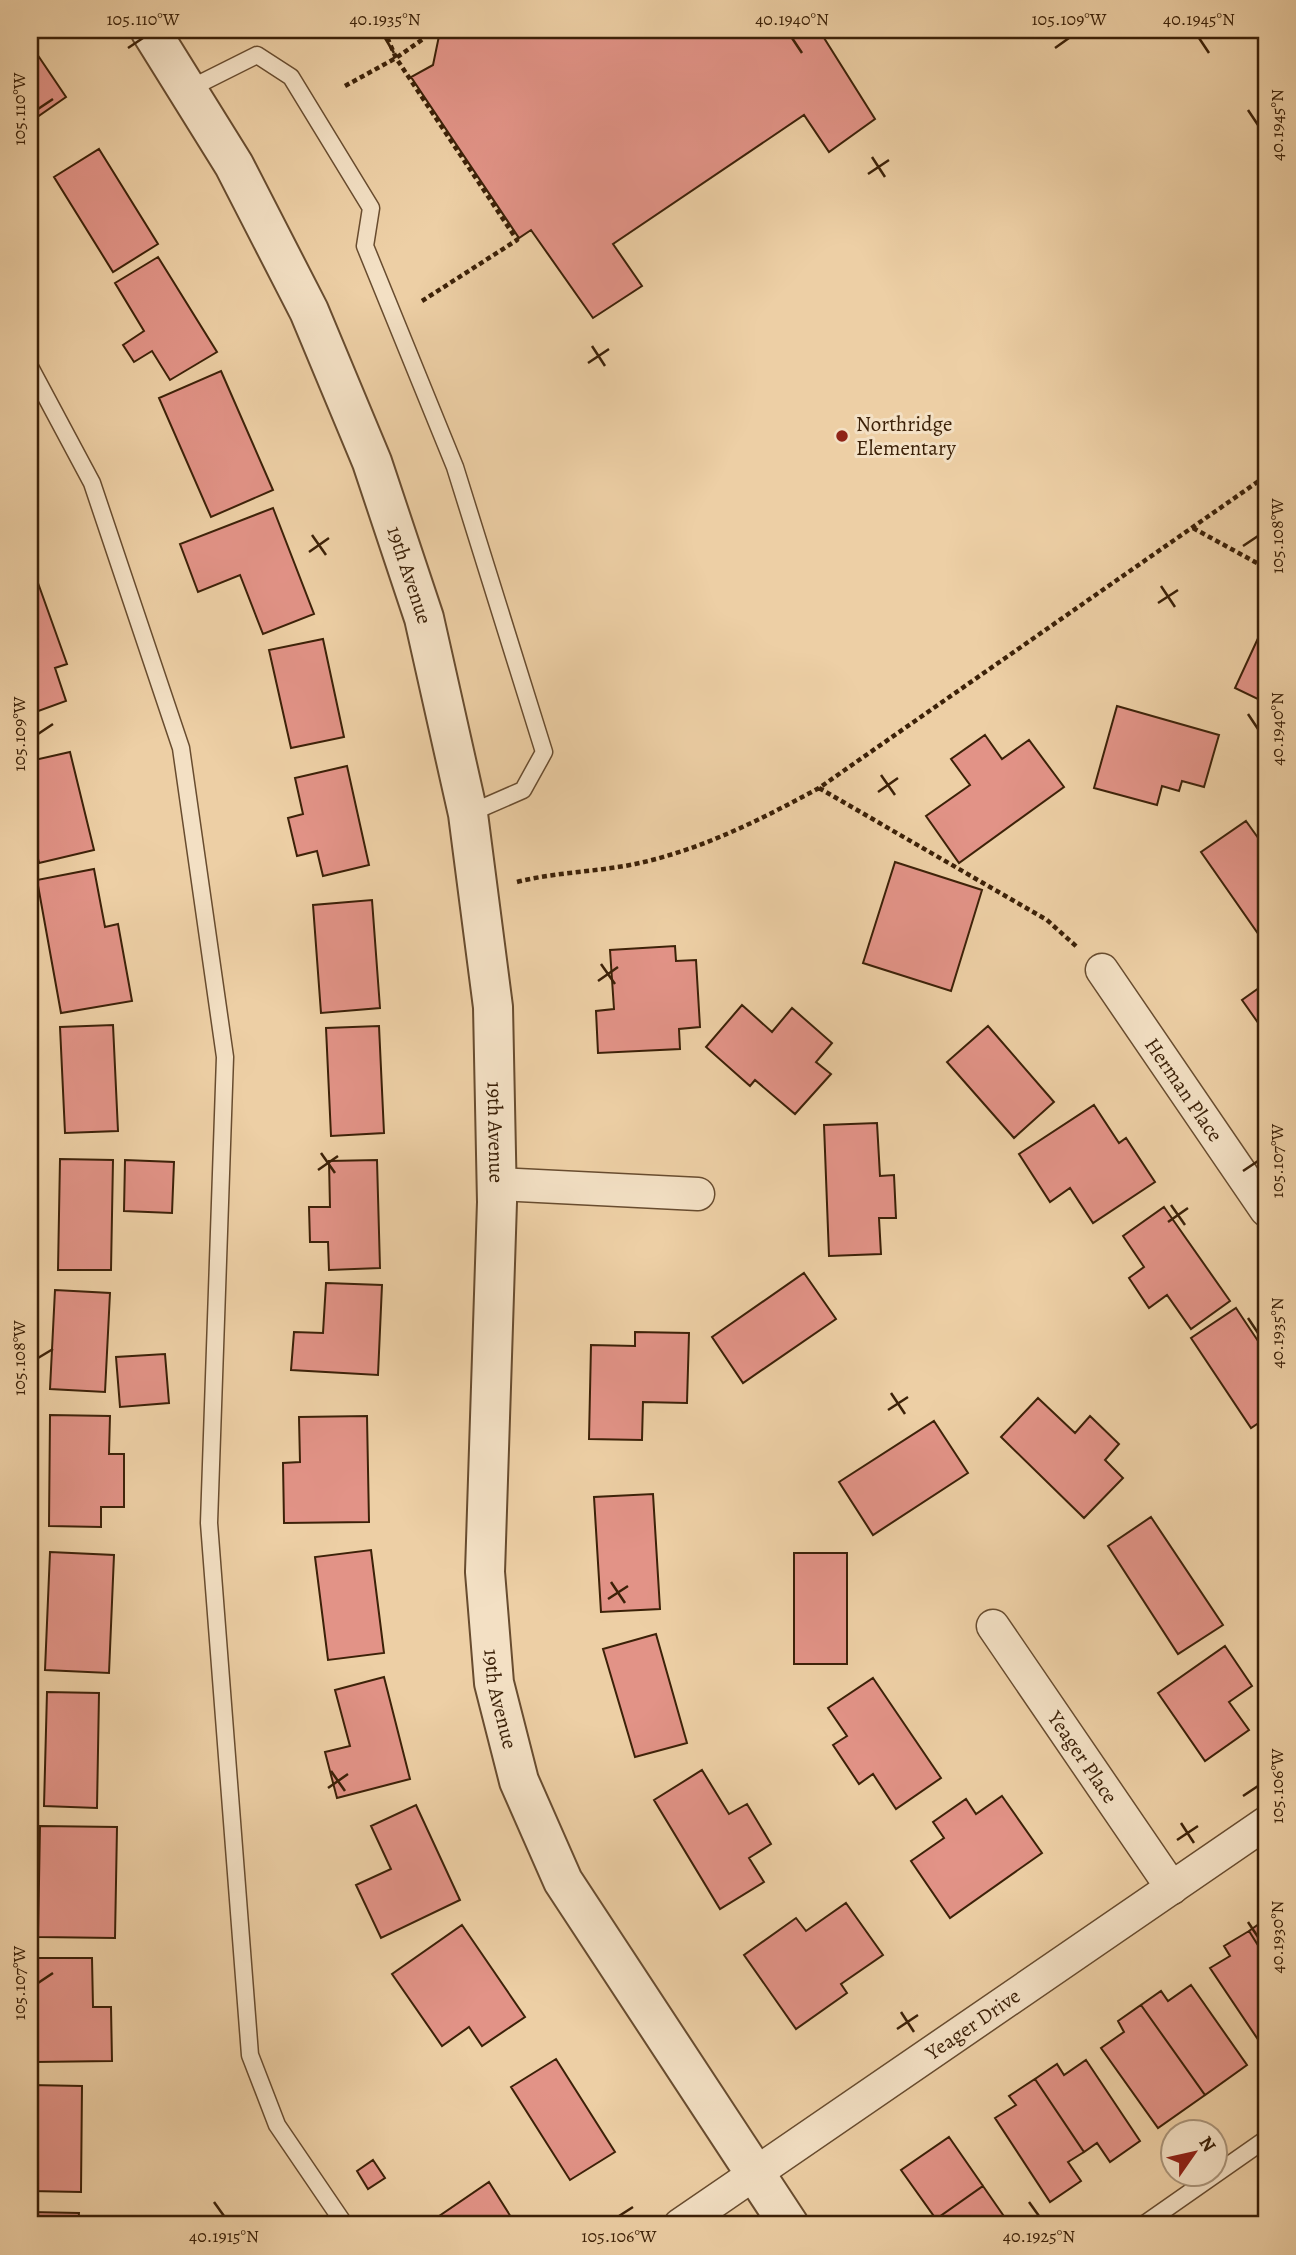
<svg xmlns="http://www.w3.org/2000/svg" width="1296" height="2255" font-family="Alegreya,serif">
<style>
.building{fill:#e29387;stroke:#3c2108;stroke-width:2}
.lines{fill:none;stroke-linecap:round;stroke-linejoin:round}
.service-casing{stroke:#684c2f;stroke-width:19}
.minor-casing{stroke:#684c2f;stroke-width:35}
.tertiary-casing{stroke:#684c2f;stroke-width:42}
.path{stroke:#3c2108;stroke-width:4.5;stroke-dasharray:5 3.5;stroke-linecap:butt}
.service{stroke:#f3e0c4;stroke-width:16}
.minor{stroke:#f3e0c4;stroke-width:32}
.tertiary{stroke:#f3e0c4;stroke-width:38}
.ticks{fill:none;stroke:#3c2108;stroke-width:2.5}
.poi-dot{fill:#8f2418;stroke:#f3e0c4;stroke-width:2.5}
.labels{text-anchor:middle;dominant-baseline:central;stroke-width:6;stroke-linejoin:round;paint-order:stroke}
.poi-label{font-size:21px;fill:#3c2108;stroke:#f3e0c4;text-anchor:start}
.street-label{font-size:21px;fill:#3c2108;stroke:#f3e0c4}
.neatline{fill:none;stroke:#3c2108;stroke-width:2.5}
.ticks-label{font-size:18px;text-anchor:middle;fill:#3c2108}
</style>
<rect width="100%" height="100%" fill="#edcfa5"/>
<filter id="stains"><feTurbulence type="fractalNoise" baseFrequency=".00286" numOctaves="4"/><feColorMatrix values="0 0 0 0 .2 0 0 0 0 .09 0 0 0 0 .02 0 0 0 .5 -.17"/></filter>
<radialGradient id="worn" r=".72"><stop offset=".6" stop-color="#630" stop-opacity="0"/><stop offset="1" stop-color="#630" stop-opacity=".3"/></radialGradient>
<path class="building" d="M435,30H819L875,119L829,152L804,115L613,244L642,286L593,318L531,230L519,238L411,77L433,65L439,36Z
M37,54L66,97L30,122V59Z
M99,149L158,244L113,272L54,177Z
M158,257L217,352L170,380L152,351L134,362L123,345L144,331L115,283Z
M221,371L273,490L211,517L159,398Z
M273,508L314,614L263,634L240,575L198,592L180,544Z
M38,583L67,664L55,668L66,701L30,714V586Z
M1266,621V703L1235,688Z
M323,639L344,737L291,748L269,650Z
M1117,706L1219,735L1204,787L1182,781L1179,791L1162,786L1157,805L1094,788Z
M985,735L1002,759L1029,740L1064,787L959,863L926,816L970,785L951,759Z
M70,752L94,850L39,863L30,824V761Z
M347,766L369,865L323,876L317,851L297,856L288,818L303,814L295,778Z
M1246,821L1266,849V945L1201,852Z
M895,862L982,890L951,991L863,963Z
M94,869L105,927L118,924L132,1001L61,1013L37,880Z
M372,900L380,1008L321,1013L313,905Z
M675,946L676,961L696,960L700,1027L679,1029L680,1049L598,1053L596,1011L614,1009L610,950Z
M1266,983V1034L1242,1000Z
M742,1005L772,1032L792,1008L832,1043L816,1062L831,1074L795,1114L755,1080L750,1086L706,1047Z
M113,1025L118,1131L65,1133L60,1027Z
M379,1026L384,1133L331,1136L326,1028Z
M988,1026L1054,1102L1014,1138L947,1062Z
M1094,1105L1119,1143L1126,1138L1155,1182L1093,1223L1070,1188L1050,1202L1019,1154Z
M877,1123L880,1176L894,1175L896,1218H879L881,1254L829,1256L824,1125Z
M60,1159L113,1160L111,1270H58Z
M125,1160L174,1162L172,1213L124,1211Z
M377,1160L380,1268L329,1270L328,1242H310L309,1207H330L329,1161Z
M1164,1207L1230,1301L1191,1329L1167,1295L1149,1308L1129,1278L1144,1267L1123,1236Z
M804,1273L836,1319L743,1383L712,1337Z
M326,1283L382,1285L378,1375L291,1370L294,1332L323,1333Z
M55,1290L110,1293L105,1392L50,1389Z
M1236,1308L1266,1353V1418L1251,1428L1191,1338Z
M635,1332L689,1333L687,1403L643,1402L642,1440L589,1439L591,1345L635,1346Z
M165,1354L169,1403L120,1407L116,1357Z
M1038,1398L1075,1433L1090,1416L1119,1444L1105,1460L1123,1478L1084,1518L1001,1437Z
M50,1415L110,1416L109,1454H124V1507H101V1527L49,1526Z
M367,1416L369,1522L284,1523L283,1463L300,1462L299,1417Z
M934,1421L968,1473L873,1535L839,1482Z
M653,1494L660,1609L601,1612L594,1497Z
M1151,1517L1223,1625L1178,1654L1108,1546Z
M371,1550L384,1653L328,1660L315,1557Z
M50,1552L114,1555L109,1673L45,1670Z
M794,1553H847V1664H794Z
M656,1634L687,1743L635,1757L603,1649Z
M1225,1646L1252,1686L1229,1702L1249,1730L1205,1761L1158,1693Z
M384,1677L410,1779L337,1798L325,1752L350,1746L335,1690Z
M873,1678L941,1778L896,1809L873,1774L859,1784L833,1745L847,1736L828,1708Z
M47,1692L99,1693L97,1808L44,1806Z
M702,1770L729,1814L747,1804L771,1844L749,1858L764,1882L720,1909L654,1800Z
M1002,1796L1042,1853L950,1918L911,1861L944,1838L933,1822L966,1799L976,1814Z
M416,1805L460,1900L381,1938L356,1885L391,1869L371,1826Z
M40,1826L117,1827L115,1938L38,1937Z
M846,1903L883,1955L841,1984L847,1993L796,2029L744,1955L796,1918L806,1931Z
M1266,1919V1958L1249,1931Z
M462,1925L525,2017L482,2046L469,2027L442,2046L392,1974Z
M1249,1931L1266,1958L1265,2050L1210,1968L1230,1956L1224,1946Z
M34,1958H92L93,2007H111L112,2061L35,2062Z
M1191,1985L1247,2065L1205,2095L1141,2005L1161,1991L1168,2001Z
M1141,2005L1205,2095L1158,2128L1101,2048L1124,2032L1118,2021Z
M556,2059L615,2152L570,2180L511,2087Z
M1086,2060L1140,2141L1110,2162L1097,2143L1084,2152L1035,2079L1057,2064L1064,2075Z
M1035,2079L1084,2152L1068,2162L1081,2181L1050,2202L995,2118L1016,2105L1009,2096Z
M30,2085L82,2086L81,2192L30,2191Z
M949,2137L983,2186L936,2219L901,2170Z
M373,2160L385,2178L368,2189L357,2171Z
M489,2182L516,2225H426Z
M983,2186L1010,2225H926L936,2219Z
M30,2212L79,2213L78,2225H30Z"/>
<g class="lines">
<g class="service-casing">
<path id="service" d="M187,90L257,55L291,77L371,208L365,246L455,467L544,752L523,790L468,814
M30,367L92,483L181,748L225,1057L209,1523L250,2055L277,2125L345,2225
M1143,2225L1266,2139"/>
</g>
<g class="minor-casing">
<g id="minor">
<path id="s1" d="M1102,970L1266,1210"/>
<path d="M497,1184L698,1194"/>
<path id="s2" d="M993,1626L1172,1888"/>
<path id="s3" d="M680,2225L1266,1823"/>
</g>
</g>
<g class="tertiary-casing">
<g id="tertiary">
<path id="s4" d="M150,30L234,165L309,311L372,462L424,618L468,814L493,1007L497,1202L485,1572L494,1683L519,1781L563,1881L789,2225"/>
</g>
</g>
<path class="path" d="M384,30L396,58L517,240L422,301
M345,86L396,58L423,39
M1193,528L1266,568
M819,788L1047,920L1077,947
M517,882C556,872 596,872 635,864C701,850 760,820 819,788L1266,476"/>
<use href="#service" class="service"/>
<use href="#minor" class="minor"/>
<use href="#tertiary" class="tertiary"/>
</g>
<path class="ticks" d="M385,38L394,53M792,38L802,53M1199,38L1209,53M128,48L143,38M1055,48L1069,38M38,109L53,99M1248,110L1258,125M872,157L885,177M868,174L889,160M592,346L605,366M588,363L609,349M312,535L326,555M1243,546L1258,536M309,552L329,538M1161,586L1175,607M1158,603L1178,590M1248,714L1258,729M38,734L53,724M881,775L895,795M878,792L898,778M601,964L615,984M598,981L618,967M321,1153L335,1173M318,1170L338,1156M1243,1171L1258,1161M1171,1205L1185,1225M1168,1222L1188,1208M1248,1318L1258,1333M38,1358L53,1349M891,1393L905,1414M888,1410L908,1397M611,1582L625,1603M608,1599L628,1586M331,1771L345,1791M328,1788L348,1774M1243,1796L1258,1786M1181,1823L1194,1843M1177,1840L1198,1826M1248,1922L1258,1937M38,1983L53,1973M901,2012L914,2032M897,2029L918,2015M214,2202L224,2216M1029,2202L1039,2216M619,2216L633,2207"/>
<circle class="poi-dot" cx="842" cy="436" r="7"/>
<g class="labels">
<g class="poi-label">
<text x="856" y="424">Northridge<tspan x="856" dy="24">Elementary</tspan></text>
</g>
<g class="street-label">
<text stroke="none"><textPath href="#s4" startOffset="606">19th Avenue</textPath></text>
<text stroke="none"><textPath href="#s1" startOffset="145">Herman Place</textPath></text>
<text stroke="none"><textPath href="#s4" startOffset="1172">19th Avenue</textPath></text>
<text stroke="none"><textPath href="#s4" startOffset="1740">19th Avenue</textPath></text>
<text stroke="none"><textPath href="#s2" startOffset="159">Yeager Place</textPath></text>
<text stroke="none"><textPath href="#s3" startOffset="355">Yeager Drive</textPath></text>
</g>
</g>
<rect width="1296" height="2255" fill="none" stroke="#edcfa5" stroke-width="77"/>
<g transform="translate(1194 2153) rotate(56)"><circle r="33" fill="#f3e0c4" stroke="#aa9479" stroke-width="2"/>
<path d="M0-5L12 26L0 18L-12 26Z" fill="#8f2418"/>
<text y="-10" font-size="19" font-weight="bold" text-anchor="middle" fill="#3c2108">N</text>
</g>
<rect x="38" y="38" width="1220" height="2178" class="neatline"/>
<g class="ticks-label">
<text x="143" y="25">105.110°W</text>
<text x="385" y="25">40.1935°N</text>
<text x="792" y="25">40.1940°N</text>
<text x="1069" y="25">105.109°W</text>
<text x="1199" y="25">40.1945°N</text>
<text transform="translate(19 109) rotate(-90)" y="6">105.110°W</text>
<text transform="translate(1277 125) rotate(-90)" y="6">40.1945°N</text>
<text transform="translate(1277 536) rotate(-90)" y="6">105.108°W</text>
<text transform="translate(1277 729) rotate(-90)" y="6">40.1940°N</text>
<text transform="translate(19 734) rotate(-90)" y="6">105.109°W</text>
<text transform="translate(1277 1161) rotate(-90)" y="6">105.107°W</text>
<text transform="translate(1277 1333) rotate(-90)" y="6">40.1935°N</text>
<text transform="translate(19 1358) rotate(-90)" y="6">105.108°W</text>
<text transform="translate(1277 1786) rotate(-90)" y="6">105.106°W</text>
<text transform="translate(1277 1937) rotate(-90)" y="6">40.1930°N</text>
<text transform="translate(19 1983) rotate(-90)" y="6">105.107°W</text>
<text x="224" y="2242">40.1915°N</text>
<text x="619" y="2242">105.106°W</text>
<text x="1039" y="2242">40.1925°N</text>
</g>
<rect width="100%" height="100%" filter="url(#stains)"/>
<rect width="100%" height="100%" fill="url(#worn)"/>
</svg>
